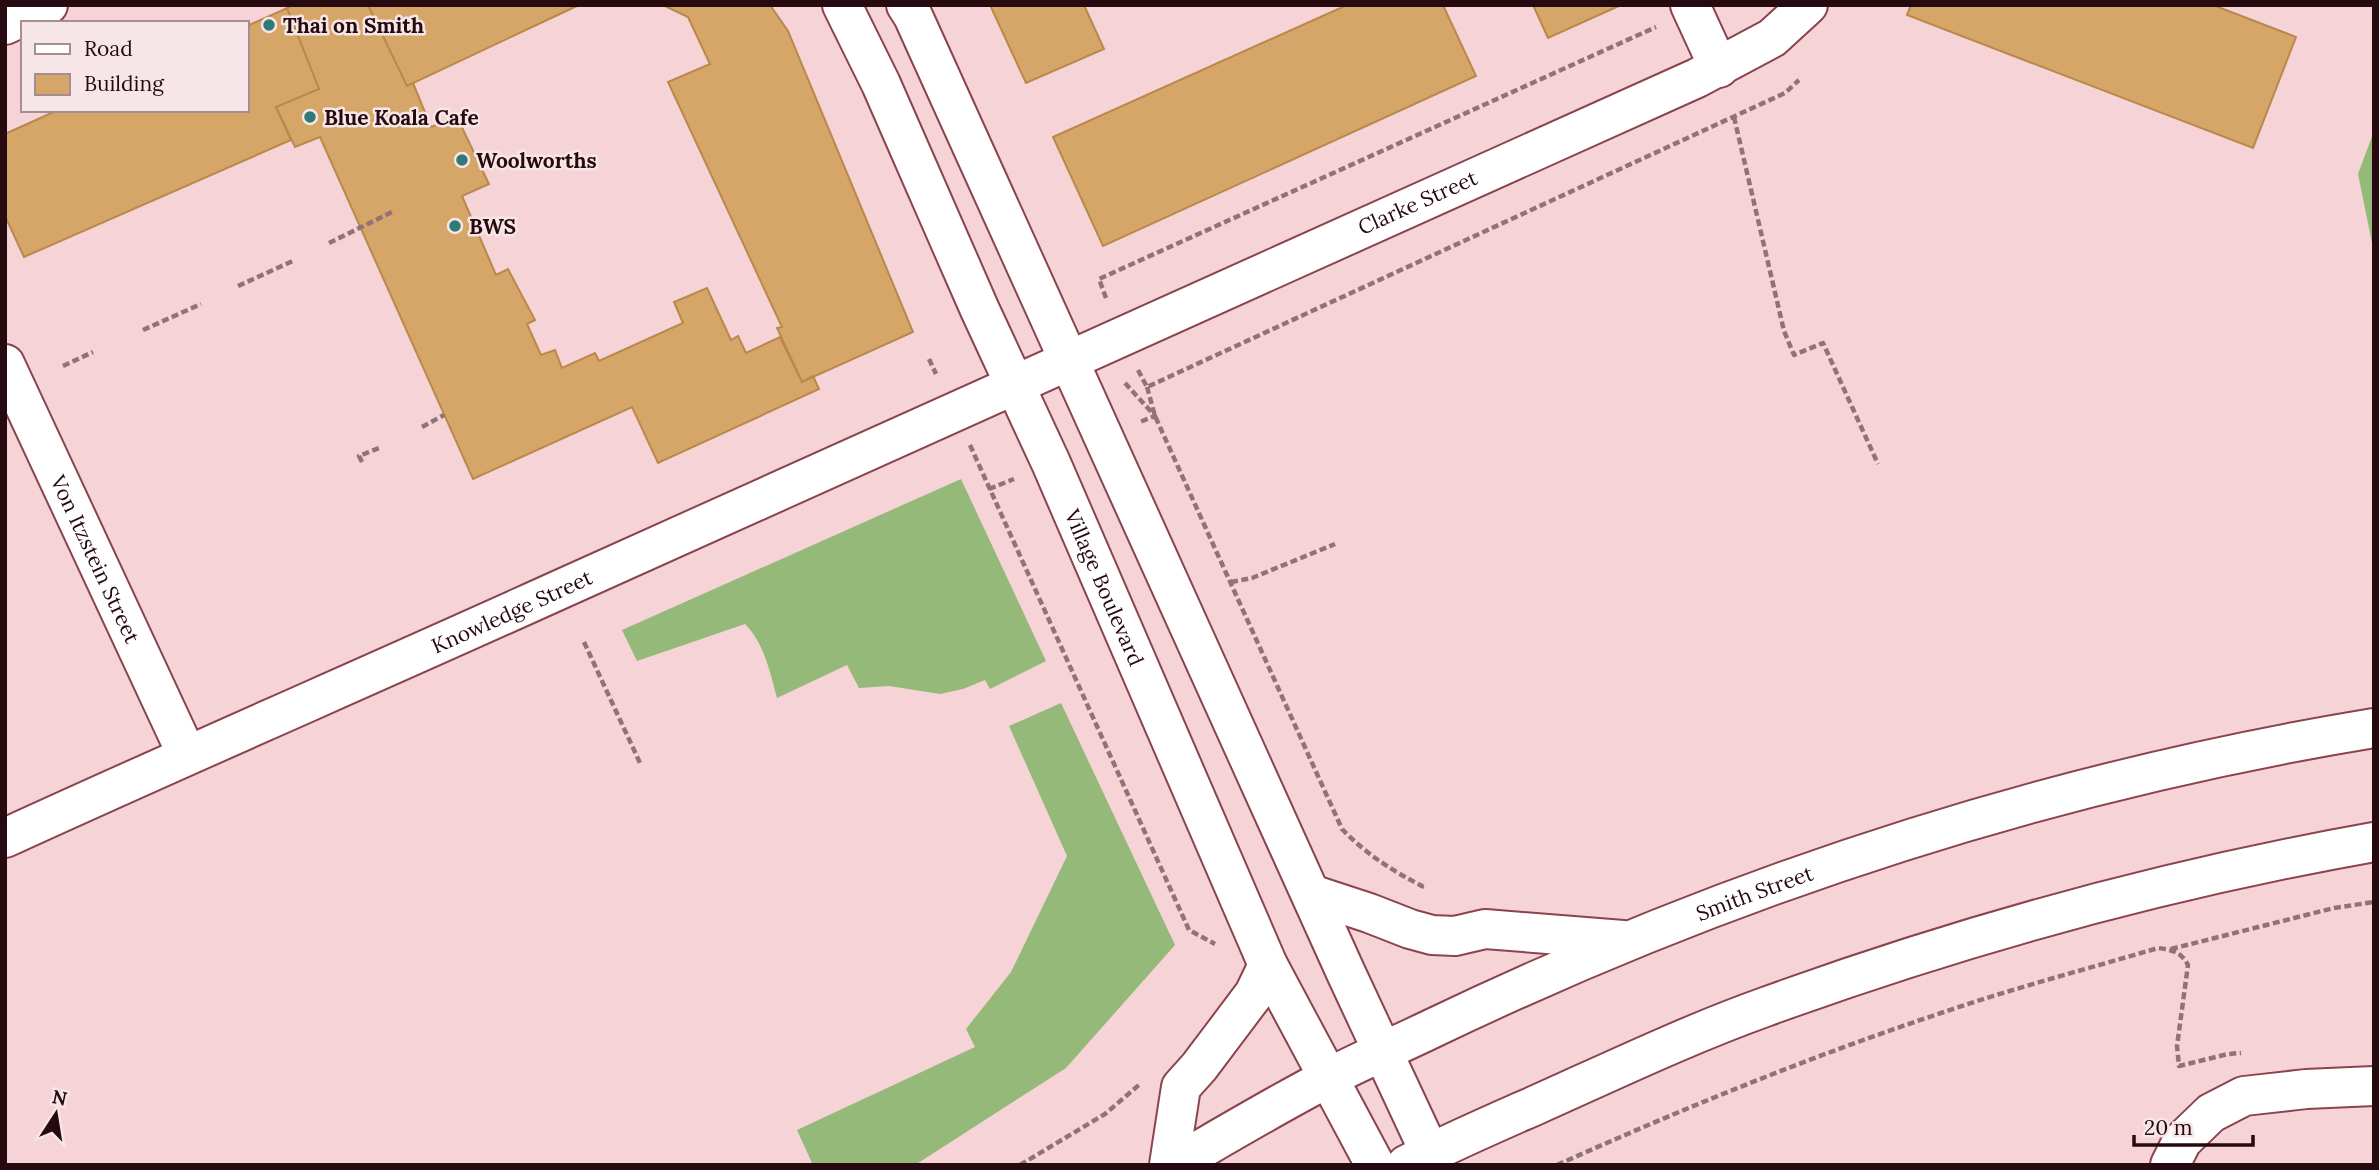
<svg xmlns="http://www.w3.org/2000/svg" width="2379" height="1170" font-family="Lora,serif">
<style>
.forest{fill:#94b978}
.building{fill:#d6a669;stroke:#b8894b;stroke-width:2}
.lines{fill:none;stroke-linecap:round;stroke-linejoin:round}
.minor-casing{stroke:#8b434d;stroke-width:42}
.highway-casing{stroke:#8b434d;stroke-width:42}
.path{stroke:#937276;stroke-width:4.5;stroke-dasharray:7 3.5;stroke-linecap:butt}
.minor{stroke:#fff;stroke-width:38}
.highway{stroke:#fff;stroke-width:38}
.poi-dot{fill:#317a78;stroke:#f7e6e7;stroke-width:2.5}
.labels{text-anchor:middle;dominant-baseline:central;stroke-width:5;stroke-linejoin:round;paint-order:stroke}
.poi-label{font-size:21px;font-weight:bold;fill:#270a0f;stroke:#f7e6e7;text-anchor:start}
.street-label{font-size:21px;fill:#270a0f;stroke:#f7e6e7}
</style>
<rect width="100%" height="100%" fill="#f6d3d6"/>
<path class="forest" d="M2374,131V253L2358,174Z
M961,479L1046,661L990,689L985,680L963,689L940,694L889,686L859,688L847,665L777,698C770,672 764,643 745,624L637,661L622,630Z
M1061,703L1175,945L1066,1068L915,1165H813L797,1130L975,1047L966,1029L1011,972L1067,856L1009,726Z"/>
<path class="building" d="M293,5H368L407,86L413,83L431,127L457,117L489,184L462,196L496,275L508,269L535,320L527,324L541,355L555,350L562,368L595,353L599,361L683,323L674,302L707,288L731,340L738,336L746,353L780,337L802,382L813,376L819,389L658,463L632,407L473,479L320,137L295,147L276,107L319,89L287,8Z
M368,5H579L407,86Z
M663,5H770L788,31L913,332L802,382L777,328L782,327L668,82L710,64L688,17Z
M990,5H1084L1104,49L1026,83Z
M1347,5H1443L1476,76L1103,246L1053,137Z
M1533,5H1621L1548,38Z
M1911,5H2213L2296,37L2253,148L1907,15Z
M287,8L319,89L276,107L291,140L24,257L5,216V134L58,110H247V26Z"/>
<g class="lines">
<g class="minor-casing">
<g id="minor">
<path id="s1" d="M842,5L881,84L980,310L1051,463L1268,965L1375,1165"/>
<path d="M906,5L913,16L1346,973L1430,1153"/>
<path d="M1690,5L1719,68"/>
<path d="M5,25L48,5"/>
<path id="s2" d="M5,364L187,755"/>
<path id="s3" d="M5,838C186,755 369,676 550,594C931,420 1313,247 1697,78L1772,38L1808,5"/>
<path d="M2170,1165L2182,1141L2211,1113L2244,1096L2306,1089L2374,1086"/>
</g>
</g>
<g class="highway-casing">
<g id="highway">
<path d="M1311,894L1369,913L1410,929L1432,935L1455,936L1485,929L1623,940"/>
<path d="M1169,1165L1181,1087L1199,1067L1254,994L1268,965"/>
<path id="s4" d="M1174,1165C1224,1136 1274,1106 1326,1079C1360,1061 1396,1046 1431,1029C1729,886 2046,782 2374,728"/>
<path d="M1406,1165C1449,1143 1493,1124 1536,1105C1612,1071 1687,1035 1765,1007C1963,935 2166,879 2374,842"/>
</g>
</g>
<path class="path" d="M1734,117L1784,331L1794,355L1823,343L1878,464
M329,243L392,212
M238,286L295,260
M1106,298L1099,279L1656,27
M143,330L201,304
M929,359L936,374
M63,366L93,352
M1138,370L1147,387L1785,93L1799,80
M1125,383L1155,416L1140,422
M1147,387L1155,416L1342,829C1366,854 1391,870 1422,886L1420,891
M422,427L444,415
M970,445L1189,930L1215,944
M362,462L359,456L379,448
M989,489L1014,479
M1231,582L1252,578L1335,544
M584,642L640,763
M2171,949L2334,908L2374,902
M1020,1165L1105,1114L1140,1084
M1557,1165C1684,1108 1812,1056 1944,1012C2014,988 2087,969 2158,948C2173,950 2181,952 2188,965L2177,1046L2179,1066L2228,1054L2241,1053"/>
<use href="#minor" class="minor"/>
<use href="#highway" class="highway"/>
</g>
<g class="poi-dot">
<circle cx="269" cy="25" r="7"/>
<circle cx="310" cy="117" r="7"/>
<circle cx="462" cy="160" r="7"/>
<circle cx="455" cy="226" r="7"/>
</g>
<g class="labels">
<g class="poi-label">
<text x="283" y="25">Thai on Smith</text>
<text x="324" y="117">Blue Koala Cafe</text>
<text x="476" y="160">Woolworths</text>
<text x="469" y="226">BWS</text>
</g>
<g class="street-label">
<text stroke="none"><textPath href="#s3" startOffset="1549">Clarke Street</textPath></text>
<text stroke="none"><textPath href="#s2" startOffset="215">Von Itzstein Street</textPath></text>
<text stroke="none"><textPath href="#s1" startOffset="639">Village Boulevard</textPath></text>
<text stroke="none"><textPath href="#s3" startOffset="555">Knowledge Street</textPath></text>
<text stroke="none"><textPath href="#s4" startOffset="642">Smith Street</textPath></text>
</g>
</g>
<rect width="2379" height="1170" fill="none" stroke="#270a0f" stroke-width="14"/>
<rect x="21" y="21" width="228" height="91" fill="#f7e6e7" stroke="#a48e91" stroke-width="2"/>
<rect x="35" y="44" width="35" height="10" fill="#ffffff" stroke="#a48e91" stroke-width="2"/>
<text x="84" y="56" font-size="21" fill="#270a0f">Road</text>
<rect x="35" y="74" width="35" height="21" fill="#d6a669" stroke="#a48e91" stroke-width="2"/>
<text x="84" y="91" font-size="21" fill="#270a0f">Building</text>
<g transform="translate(56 1114) rotate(12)" stroke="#f7e6e7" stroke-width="5" paint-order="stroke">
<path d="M0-5L12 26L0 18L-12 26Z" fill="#270a0f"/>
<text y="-10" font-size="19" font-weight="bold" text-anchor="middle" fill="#270a0f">N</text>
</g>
<path d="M2134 1135v10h119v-10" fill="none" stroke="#270a0f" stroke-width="3.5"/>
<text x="2144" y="1135" font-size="21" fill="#270a0f" stroke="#f7e6e7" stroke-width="5" paint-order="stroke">20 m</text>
</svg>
